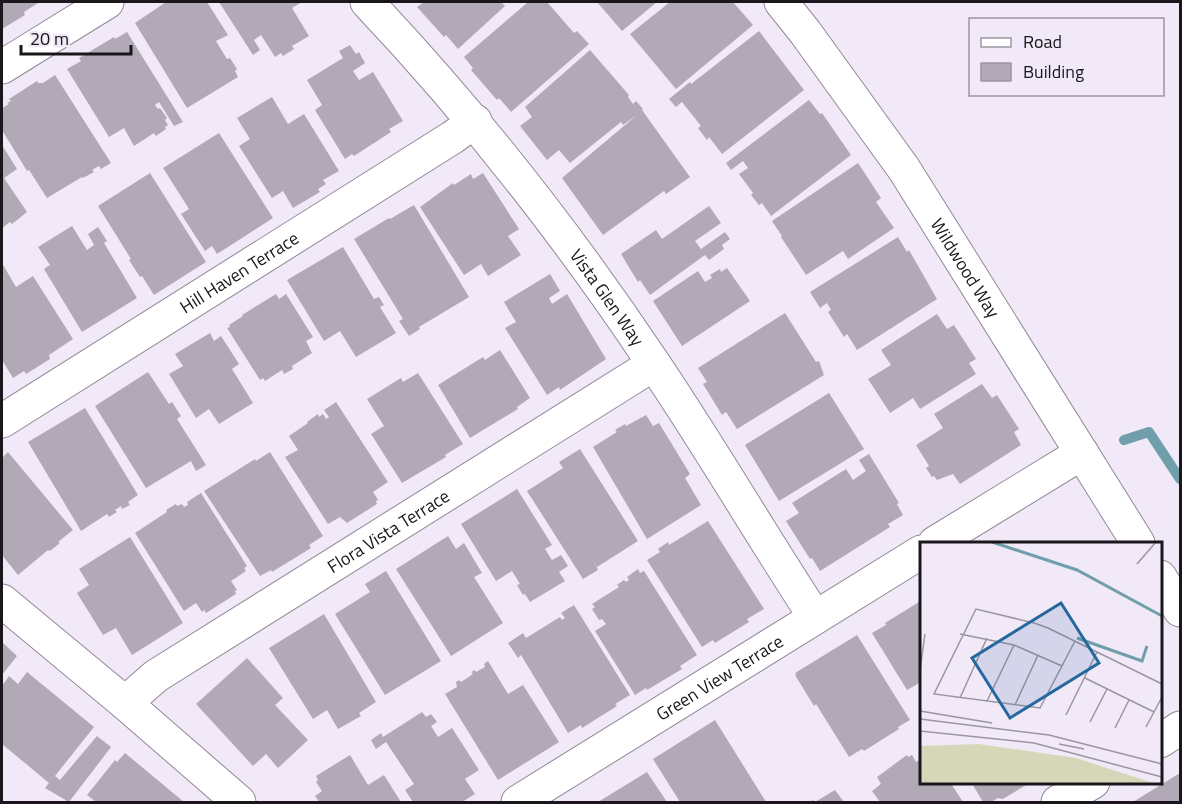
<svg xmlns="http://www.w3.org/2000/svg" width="1182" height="804" font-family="'Titillium Web',sans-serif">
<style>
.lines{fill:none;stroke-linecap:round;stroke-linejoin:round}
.stream{stroke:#709fab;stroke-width:10}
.building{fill:#b2a9b7}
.street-casing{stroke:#918896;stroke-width:35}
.street{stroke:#fff;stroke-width:33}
.labels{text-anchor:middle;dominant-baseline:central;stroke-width:4.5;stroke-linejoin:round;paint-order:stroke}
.street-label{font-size:18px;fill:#1a161c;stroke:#f2e9f8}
.inset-river{fill:none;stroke:#709fab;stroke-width:3}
.inset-road{fill:none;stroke:#9c95a0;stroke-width:1.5}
.view{fill:#25689d;fill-opacity:0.15;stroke:#25689d;stroke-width:3}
.inset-edge{fill:none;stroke:#1a161c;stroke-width:3}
</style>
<rect width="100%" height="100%" fill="#f2e9f8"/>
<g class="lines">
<path class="stream" d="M1124,440L1149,432L1180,479"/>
</g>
<path class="building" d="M2,2H37L38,3L24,12L25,15L2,29Z
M166,2H207L228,35L216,41L227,59L230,58L237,69L235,71L238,77L187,108L135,23Z
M219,2H302L292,8L309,36L292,46L294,49L283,56L281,53L275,57L261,35L254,40L260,50L253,55Z
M424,2H501L505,6L458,49L446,35L444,37L417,7Z
M528,2H547L574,33L577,31L589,44L511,112L499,98L497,100L471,70L473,68L464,57Z
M597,2H657L622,31Z
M670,2H733L753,25L676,89L630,34Z
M759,31L804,90L722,154L709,137L707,140L698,128L701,126L682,102L676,107L669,99L690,82L691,84Z
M127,32L183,122L174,126L159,102L155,105L158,109L160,108L167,118L165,120L168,125L165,127L166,129L156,136L154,133L134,146L124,128L109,137L67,69L81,61L79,58L114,37L115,39Z
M350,45L356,54L359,52L365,63L353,71L359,80L373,72L403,121L389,129L391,132L354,156L352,154L345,159L315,110L322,105L307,80L343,58L339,51Z
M590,50L629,95L628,97L633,104L636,101L643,109L642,110L690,177L666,194L664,191L603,235L562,178L637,115L623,125L621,122L570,163L559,150L547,160L520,126L532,117L525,107Z
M55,75L111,163L101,169L99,166L92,170L94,172L83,178L82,177L47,198L29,170L27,171L2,130V108L9,104L7,103L11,101L9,99L37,81L38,83H43Z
M272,97L288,124L304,114L339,171L323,180L326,184L318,189L320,192L293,208L283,191L272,198L239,146L250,139L237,118Z
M809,100L820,114L822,113L851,155L771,216L762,203L759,205L751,195L753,193L739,174L748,168L743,161L731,170L726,163Z
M219,133L273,218L217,254L212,246L205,251L181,214L189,209L163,168Z
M2,145L17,169L4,178L27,212L12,224L10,222L2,228Z
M858,163L881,198L876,202L894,228L848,259L843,251L806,275L781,237L782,236L772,221Z
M150,173L206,262L154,295L142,276L140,277L129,260L131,259L98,206Z
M483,173L519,229L508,236L521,255L488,276L481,264L464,275L420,207L453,183L454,185L471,174L473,179Z
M414,205L469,297L419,327L420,329L409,336L399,321L403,319L354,239L389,218L390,219Z
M709,206L721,223L695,241L701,249L725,232L730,239L722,245L724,249L709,260L705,255L650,295L640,280L638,282L621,254L656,230L662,239Z
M72,226L87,250L94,245L88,234L98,227L107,241L104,243L137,298L82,332L44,269L50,265L38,247Z
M898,237L907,252L909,250L937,299L857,350L847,334L844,337L828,312L831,310L827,303L820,308L810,292Z
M343,247L374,299L379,297L384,305L380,307L396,333L356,357L340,331L324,341L287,280Z
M2,263L16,287L33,276L73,339L49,355L50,359L26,374L24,371L13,378L2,360Z
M727,268L750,301L682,346L653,301L698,271L705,282L712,278L710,275L720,269L721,272Z
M550,274L560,291L549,298L552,304L567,294L606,359L560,390L559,387L547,395L505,328L516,322L504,302Z
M276,294L279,299L286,294L313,337L306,341L312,353L292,366L293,369L284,374L282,370L265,381L263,378L260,380L227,328L230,327L229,325L243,316L242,315Z
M785,313L816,362L819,361L824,375L737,429L726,412L722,415L703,384L707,382L698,368Z
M937,314L947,329L954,325L976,359L969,363L976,374L920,409L913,398L890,413L868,379L891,365L881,350Z
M210,333L214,341L221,336L239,364L232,369L253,403L219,424L209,409L196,418L169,374L183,366L175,354Z
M500,350L530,398L517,407L518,409L470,438L438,385L483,357L485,360Z
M148,372L169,404L172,402L181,416L177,419L206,465L196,471L191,461L146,488L95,406Z
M418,373L463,444L445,455L446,457L402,483L371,434L384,426L367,399L401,378L403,382Z
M982,384L992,398L997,395L1019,429L1014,432L1021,445L960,484L953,474L937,480L934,476L932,477L926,468L929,466L916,445L943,428L934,414Z
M829,393L864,449L779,501L745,445Z
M336,402L388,482L373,492L378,500L376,501L377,504L347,523L340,517L328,524L285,457L298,450L289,436L308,423L307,422L318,414L319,417L323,414L326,419L329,417L324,410Z
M85,408L138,495L128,502L130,505L122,509L121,506L115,510L117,512L109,517L107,514L81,531L28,442Z
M646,415L653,426L659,423L690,474L685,478L701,505L647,539L593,447L617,432L615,430L625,424L626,426Z
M580,449L638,541L597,567L592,557L598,570L583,579L527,491L563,468L559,462Z
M8,452L73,530L58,542L60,543L50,551L48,550L18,575L2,555V458Z
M270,452L323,536L309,545L311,548L272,572L271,570L260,576L204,491L255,459L256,461Z
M869,454L899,503L897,504L903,515L888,524L890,527L820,571L812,558L810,559L786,521L799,513L792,503L846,469L853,480L866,471L859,460Z
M517,489L552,545L545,549L552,560L561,555L568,566L559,572L565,581L530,602L525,594L523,595L517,585L520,584L512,571L496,581L461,524Z
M201,493L247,566L244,568L246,571L231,581L237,590L235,591L236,594L206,613L204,610L202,612L196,603L184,611L135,533L167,512L166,510L176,504L177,506L182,504L184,507L188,505L187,502Z
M708,521L764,609L747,619L749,622L715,643L713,640L702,647L647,560L660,552L658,549L668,542L669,545Z
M448,536L456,549L464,543L482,573L474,577L503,623L451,656L396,569Z
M130,537L183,623L132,655L116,628L103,635L77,593L89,585L79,569Z
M638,569L640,573L644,571L697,655L680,666L682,669L647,690L646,688L635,695L595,631L606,624L602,619L599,620L592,609L595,607L592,604L619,587L617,585L624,580L626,582L629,580L627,577Z
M386,571L441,661L385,695L335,614L370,592L365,584Z
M919,602L921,605V682L907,690L872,633L886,625L885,623Z
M574,605L630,695L615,704L617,706L582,728L581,725L568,733L521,655L518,658L508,643L523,633L526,638L560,617L562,620L565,618L561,613Z
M324,614L376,702L359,713L361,716L338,729L327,710L313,719L269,648Z
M857,635L910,720L898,727L899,729L864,751L862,749L849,757L816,704L814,706L795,675L797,674L795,673Z
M2,642L17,656L2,675Z
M247,658L283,698L275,705L308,740L278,768L266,754L253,766L196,704Z
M488,661L508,694L523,685L559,742L498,780L445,694L457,687L456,682L459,680L461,682L473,674L471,672L475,670L476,672L485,667L484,664Z
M27,672L94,727L55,776L60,780L97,736L111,747L69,802L45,788L49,783L2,744V686L9,676L18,684Z
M422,712L426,717L431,714L437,722L431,726L438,737L452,728L479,770L465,779L475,794L462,802H413L405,790L414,784L386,742L376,749L371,740L381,733L383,737Z
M715,720L766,802H680L653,759Z
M125,753L184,802H96L87,795L115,760L117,762Z
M350,755L368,785L384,775L401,802H319L315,796L322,791L316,782L318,780L316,776Z
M907,755L908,757L912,755L916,762L921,759V782H950L963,802H880L872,791L881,784L877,777Z
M647,772L667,802H598Z
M1180,773V802H1133Z
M971,782H1031L1003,799L998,798L991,802H983Z
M835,790L844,802H809L813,800L815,802Z"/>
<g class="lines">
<g class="street-casing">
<g id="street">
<path id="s1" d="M367,2C473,114 568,235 654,364C710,447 760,533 815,617"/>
<path id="s2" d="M781,2L805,32L904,169L1138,543"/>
<path d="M2,67L107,2"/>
<path id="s3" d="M2,421L453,137L475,121"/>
<path d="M935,543L1082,453"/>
<path d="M1160,577L1180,610"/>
<path d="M2,601L125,703L239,802"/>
<path id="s4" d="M125,703L156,676L654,364"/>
<path d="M1160,741L1180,728"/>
<path id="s5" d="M518,802L921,552"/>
<path d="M1058,802L1093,782"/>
</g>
</g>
<use href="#street" class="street"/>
</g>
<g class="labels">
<g class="street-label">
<text stroke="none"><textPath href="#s2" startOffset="324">Wildwood Way</textPath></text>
<text stroke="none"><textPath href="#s3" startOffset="280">Hill Haven Terrace</textPath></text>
<text stroke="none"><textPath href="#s1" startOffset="381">Vista Glen Way</textPath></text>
<text stroke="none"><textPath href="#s4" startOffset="315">Flora Vista Terrace</textPath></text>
<text stroke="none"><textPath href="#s5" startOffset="237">Green View Terrace</textPath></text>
</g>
</g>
<g transform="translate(920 542)">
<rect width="242" height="242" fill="#f2e9f8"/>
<path d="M59,202L156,216L233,241H0V204Z" fill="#d4d8b8"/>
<path class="inset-river" d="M72,0L157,28L242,74M157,96L222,119L227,104"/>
<path class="inset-road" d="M217,22L236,0M40,92L94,103L142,124M155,99L120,166L14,152L56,67L114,81L128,86L177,110L242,142M0,128L5,92M165,136L234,170M40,156L67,96M67,159L94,103M95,163L118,113M0,169L72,181M146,173L177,110M0,177L129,193L242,222M170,180L187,147M226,185L242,155M195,186L209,158M0,189L114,201L242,235M139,202L164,207"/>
<path class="view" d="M141,61L179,121L90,176L52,116Z"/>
<rect width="242" height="242" class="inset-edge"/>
</g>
<rect width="1182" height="804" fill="none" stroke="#1a161c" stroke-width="6"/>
<rect x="969" y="18" width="195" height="78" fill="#f2e9f8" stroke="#9c95a0" stroke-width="1.5"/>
<rect x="981" y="38" width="30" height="9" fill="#ffffff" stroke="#9c95a0" stroke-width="1.5"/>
<text x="1023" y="48" font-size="18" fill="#1a161c">Road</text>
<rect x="981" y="63" width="30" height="18" fill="#b2a9b7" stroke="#9c95a0" stroke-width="1.5"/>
<text x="1023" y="78" font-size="18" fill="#1a161c">Building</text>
<path d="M21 45v9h110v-9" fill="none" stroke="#1a161c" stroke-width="3"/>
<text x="30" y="45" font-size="18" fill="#1a161c" stroke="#f2e9f8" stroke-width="4.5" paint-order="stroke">20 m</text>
</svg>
